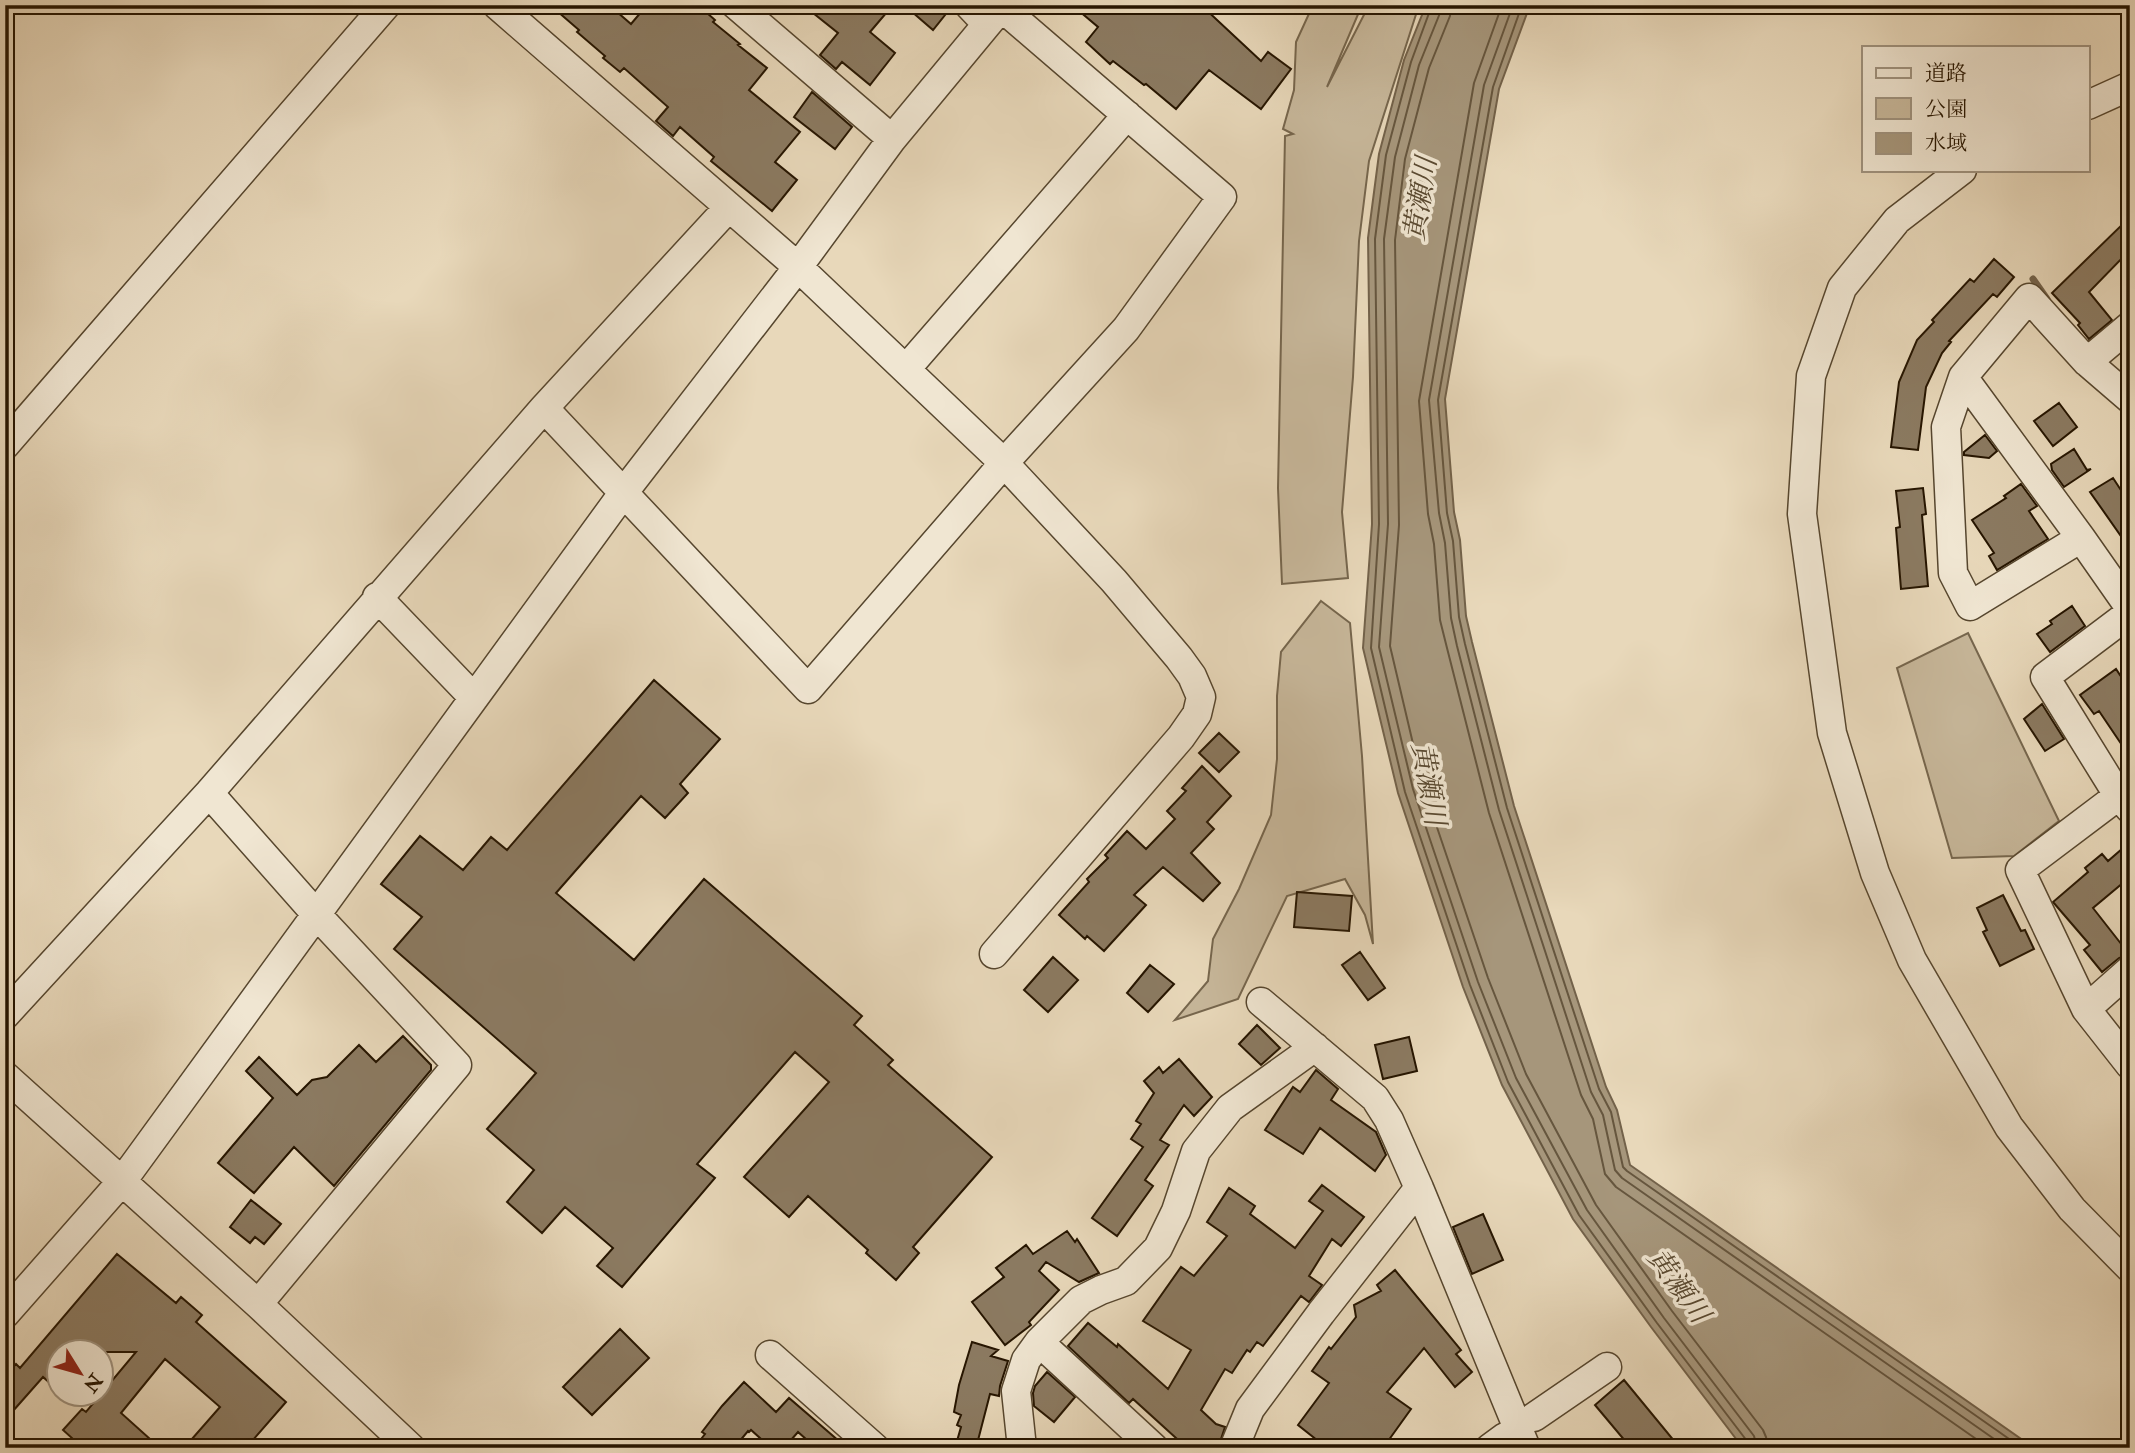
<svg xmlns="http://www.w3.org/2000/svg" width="2135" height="1453" font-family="'IM FELL Double Pica','Noto Serif JP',serif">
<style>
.green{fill:#c7b79a;stroke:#76664d;stroke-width:2}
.water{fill:#a6967b;stroke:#73624a;stroke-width:2}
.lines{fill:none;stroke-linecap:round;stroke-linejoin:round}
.shore{stroke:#66563e;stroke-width:2}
.stream{stroke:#73624a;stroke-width:7}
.building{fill:#8b7a61;stroke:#261500;stroke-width:2}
.minor-casing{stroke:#56462e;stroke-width:31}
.minor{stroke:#f0e6d2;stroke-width:28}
.labels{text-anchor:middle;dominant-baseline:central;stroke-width:7;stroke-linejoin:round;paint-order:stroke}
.water-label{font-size:28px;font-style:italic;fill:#594931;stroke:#f0e6d2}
</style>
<rect width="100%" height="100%" fill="#e8d8ba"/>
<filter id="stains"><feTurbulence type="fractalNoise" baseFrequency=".00286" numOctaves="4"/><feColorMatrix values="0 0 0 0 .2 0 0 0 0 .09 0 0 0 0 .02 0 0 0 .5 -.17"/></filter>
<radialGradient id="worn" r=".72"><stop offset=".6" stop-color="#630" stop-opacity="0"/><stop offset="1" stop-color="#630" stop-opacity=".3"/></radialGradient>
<path class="green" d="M1313,5H1362L1327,87L1369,5H1419L1369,161L1359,241L1353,377L1342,512L1348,578L1282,584L1278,488L1285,136L1293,134L1283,129L1294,90L1296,42Z
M1321,601L1350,623L1362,756L1373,944L1365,915L1345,879L1287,896L1238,999L1175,1020L1208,981L1213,939L1239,889L1271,815L1277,759V696L1281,652Z
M1968,633L2059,821L2014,856L1952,858L1897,668Z"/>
<path class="water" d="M1426,5H1530L1499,89L1445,399L1454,512L1460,540L1466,616L1472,642L1514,806L1606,1087L1617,1110L1630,1165L2034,1448H1743L1651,1327L1573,1219L1502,1085L1463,987L1398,793L1363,648L1372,524L1368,238L1379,154L1404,60Z"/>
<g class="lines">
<path class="shore" d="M1432,5L1411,62L1386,155L1375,239L1379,524L1371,648L1405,792L1470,985L1508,1082L1579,1215L1657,1323L1747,1441L1748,1448
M1440,5V13L1419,65L1395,157L1384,239L1388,524L1379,647L1413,789L1478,982L1516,1078L1587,1210L1664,1318L1754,1436L1757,1448
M1451,5L1450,16L1429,68L1405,159L1395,240L1399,525L1390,646L1423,786L1488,978L1526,1074L1596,1205L1672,1311L1763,1430L1766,1437L1768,1448
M1502,5L1474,83L1419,401L1428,514L1434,544L1440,620L1447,648L1489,813L1581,1095L1593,1119L1605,1174L1616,1187L1989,1448
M1513,5L1484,85L1429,400L1439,513L1445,543L1451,618L1457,646L1499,810L1591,1092L1603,1115L1615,1170L1622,1178L2007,1448
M1522,5L1493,87L1438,400L1447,513L1453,541L1459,617L1465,644L1507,808L1599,1089L1611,1112L1623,1167L1627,1171L2022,1448"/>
<path class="stream" d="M2033,279L2047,299"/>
</g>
<path class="building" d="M550,5H609L631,24L647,5H698L715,20L713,22L740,44L738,45L767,68L749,90L800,132L775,162L797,180L772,211L711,161L714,157L680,127L673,136L656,121L668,107L624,68L620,72L603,58L605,56L577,32L579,30Z
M803,5H893L870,32L895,53L870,85L842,62L836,69L820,55L838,33Z
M904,5H953L933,30Z
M1072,5H1201L1261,61L1268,52L1291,69L1261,109L1209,70L1176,109L1146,84L1144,85L1113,61L1110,64L1086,42L1098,27Z
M812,92L852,127L835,149L794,117Z
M2130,217V250L2089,292L2112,320L2089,339L2078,325L2080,323L2052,293Z
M1994,259L2014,277L1997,297L1993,294L1949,341L1951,342L1942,353L1926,387L1918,450L1891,447L1899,382L1917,340L1934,322L1932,320L1970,279L1974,282Z
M2059,403L2077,427L2053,446L2034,421Z
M1985,435L1997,451L1989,458L1964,455V452Z
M2074,449L2087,470L2091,469L2064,487L2052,470L2051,464Z
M2113,478L2130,504V549L2090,492Z
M2021,484L2037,506L2029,511L2048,539L1997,570L1989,556L1994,553L1972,520L2006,498L2004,496Z
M1923,488L1926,514L1922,515L1928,586L1901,589L1896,528L1900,527L1896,491Z
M2072,606L2085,626L2050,652L2037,634L2052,624L2050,621Z
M2130,668V757L2099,711L2094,714L2080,695L2116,669L2120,675Z
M654,680L720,739L680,784L688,793L665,818L641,796L556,893L634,960L704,879L862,1016L854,1025L893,1060L888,1065L992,1157L913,1247L919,1253L896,1280L866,1253L868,1250L808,1196L789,1217L744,1177L829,1082L795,1052L697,1164L715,1178L622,1287L597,1266L613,1248L565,1207L542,1233L507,1202L534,1170L487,1129L536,1073L394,949L422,917L381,884L420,836L463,870L491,837L507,850Z
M2042,704L2064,739L2045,751L2024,719Z
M1219,733L1239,752L1219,772L1199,753Z
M1202,766L1231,796L1207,822L1214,829L1191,853L1220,883L1203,901L1163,867L1134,895L1146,905L1104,951L1087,936L1085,939L1059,915L1089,882L1087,879L1108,858L1105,855L1127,831L1146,849L1175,819L1167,811L1186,791L1182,788Z
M2130,842V877L2093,908L2129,954L2119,958L2102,972L2084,950L2090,945L2053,902L2088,872L2085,868L2102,854L2108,861Z
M1297,892L1352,896L1349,931L1294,927Z
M2003,895L2021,931L2025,930L2034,949L2000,966L1983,932L1987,930L1977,908Z
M1360,952L1385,988L1368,1000L1342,965Z
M1053,957L1078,980L1048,1012L1024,990Z
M1150,965L1174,984L1148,1012L1127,993Z
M1257,1025L1280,1048L1261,1065L1239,1044Z
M403,1036L431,1065V1070L334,1186L294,1147L254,1193L218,1163L273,1098L246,1071L259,1057L297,1095L312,1080L327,1077L359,1045L376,1062Z
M1409,1037L1417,1071L1383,1079L1375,1045Z
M1179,1059L1212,1097L1194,1116L1184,1105L1160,1140L1169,1145L1145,1180L1153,1186L1117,1236L1092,1218L1143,1147L1131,1139L1141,1124L1136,1121L1154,1093L1144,1081L1159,1067L1163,1073Z
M1316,1070L1338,1089L1331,1100L1376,1132L1386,1155L1375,1171L1320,1128L1303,1154L1265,1130L1293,1087L1300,1092Z
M1322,1185L1364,1217L1341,1246L1332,1239L1309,1276L1322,1285L1309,1302L1301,1296L1263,1346L1257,1342L1250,1352L1247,1350L1232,1373L1225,1369L1201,1410L1216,1424L1225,1427L1218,1448H1187L1133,1399L1129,1403L1068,1346L1088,1323L1117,1347L1118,1344L1168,1389L1191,1350L1143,1321L1181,1267L1194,1276L1227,1236L1207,1222L1229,1188L1255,1206L1250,1214L1295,1248L1323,1211L1309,1201Z
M251,1200L281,1224L264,1244L255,1237L250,1243L230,1227Z
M1483,1214L1503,1260L1472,1274L1453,1227Z
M1067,1231L1075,1242L1077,1239L1099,1273L1079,1282L1046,1262L1039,1271L1059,1290L1029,1322L1031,1325L1005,1345L972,1302L1004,1277L996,1268L1026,1245L1033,1254Z
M117,1254L176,1303L181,1297L202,1315L196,1322L286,1402L246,1448H184L220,1407L165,1359L121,1413L160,1448H83L63,1430L82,1409L86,1412L136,1352H60V1392L43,1377L5,1420V1376L16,1364L20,1368Z
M1395,1270L1461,1350L1456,1354L1472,1372L1455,1387L1424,1348L1387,1392L1411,1409L1383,1448H1327L1298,1425L1329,1383L1312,1371L1329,1347L1331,1349L1356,1317L1354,1305L1381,1291L1377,1285Z
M620,1329L649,1358L592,1415L563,1387Z
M972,1342L998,1350L991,1356L1008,1361L1000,1386L999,1396L990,1394L976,1448H955L961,1427L957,1425L961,1415L954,1412L959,1385Z
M1047,1372L1075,1397L1054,1422L1034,1406L1033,1393L1035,1386Z
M1624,1380L1680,1448H1631L1595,1405Z
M744,1382L776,1412L789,1398L847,1448H816L798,1432L784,1448H771L751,1430L749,1432L748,1431L734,1448H694L705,1434L702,1432L722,1406Z"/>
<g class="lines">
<g class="minor-casing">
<path id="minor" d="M497,5L798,267L1004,463L1114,581L1179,658L1192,676L1201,697L1197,714L1181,737L994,954
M736,5L892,139
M969,5L987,24
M2088,105L2130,86
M1962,170L1897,220L1842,288L1811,376L1802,514L1832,733L1875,873L1912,960L2009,1127L2072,1209L2130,1268
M2087,362L2130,326
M906,369L1127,115
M1963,377L1946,427L1953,573L1970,606L2081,538
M2130,399L2087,362L2029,298L1963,377L2081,538L2130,608
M544,408L808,689L1004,463L1126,329L1222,197L1001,7
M5,445L386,5
M377,597L474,698
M2130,613L2045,677L2118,795L2130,809
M2130,787L2020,870L2086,1009L2130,1065
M209,793L316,914L457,1065L258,1304
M1261,1002L1375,1098L1389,1120L1419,1188L1526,1448
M2086,1009L2130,970
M5,1015L209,793L544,408L729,207
M5,1076L258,1304L411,1448
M5,1314L123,1180L624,492L798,267L892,139L1003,5
M770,1355L875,1448
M1534,1417L1607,1367
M1022,1448L1016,1391L1026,1360L1039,1342
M1154,1448L1039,1342L1081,1300L1101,1290L1126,1281L1158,1248L1176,1211L1196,1151L1230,1108L1315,1047
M1234,1448L1250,1409L1321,1313L1419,1188
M1490,1448L1505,1437"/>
</g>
<use href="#minor" class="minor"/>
</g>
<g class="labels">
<g class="water-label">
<text transform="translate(1421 199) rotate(-81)">黄瀬川</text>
<text transform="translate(1428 784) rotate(80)">黄瀬川</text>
<text transform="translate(1678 1286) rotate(54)">黄瀬川</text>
</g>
</g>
<rect width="2135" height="1453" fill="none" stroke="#e8d8ba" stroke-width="28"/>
<rect x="7" y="7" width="2121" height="1439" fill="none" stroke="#261500" stroke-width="3.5"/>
<rect x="14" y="14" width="2107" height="1425" fill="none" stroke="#261500" stroke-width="2"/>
<rect x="1862" y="46" width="228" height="126" fill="#f0e6d2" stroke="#9f927e" stroke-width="2"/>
<rect x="1876" y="68" width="35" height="10" fill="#f0e6d2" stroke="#9f927e" stroke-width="2"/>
<text x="1925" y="80" font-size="21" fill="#261500">道路</text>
<rect x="1876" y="98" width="35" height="21" fill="#c7b79a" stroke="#9f927e" stroke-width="2"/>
<text x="1925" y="116" font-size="21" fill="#261500">公園</text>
<rect x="1876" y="133" width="35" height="21" fill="#a6967b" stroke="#9f927e" stroke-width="2"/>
<text x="1925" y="150" font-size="21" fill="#261500">水域</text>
<g transform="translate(80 1373) rotate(127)"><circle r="33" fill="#f0e6d2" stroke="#9f927e" stroke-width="2"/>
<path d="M0-5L12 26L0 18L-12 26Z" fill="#8f2418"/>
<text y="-10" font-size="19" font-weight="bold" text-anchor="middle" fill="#261500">N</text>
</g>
<rect width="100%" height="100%" filter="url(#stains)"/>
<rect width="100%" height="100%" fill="url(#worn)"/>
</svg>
